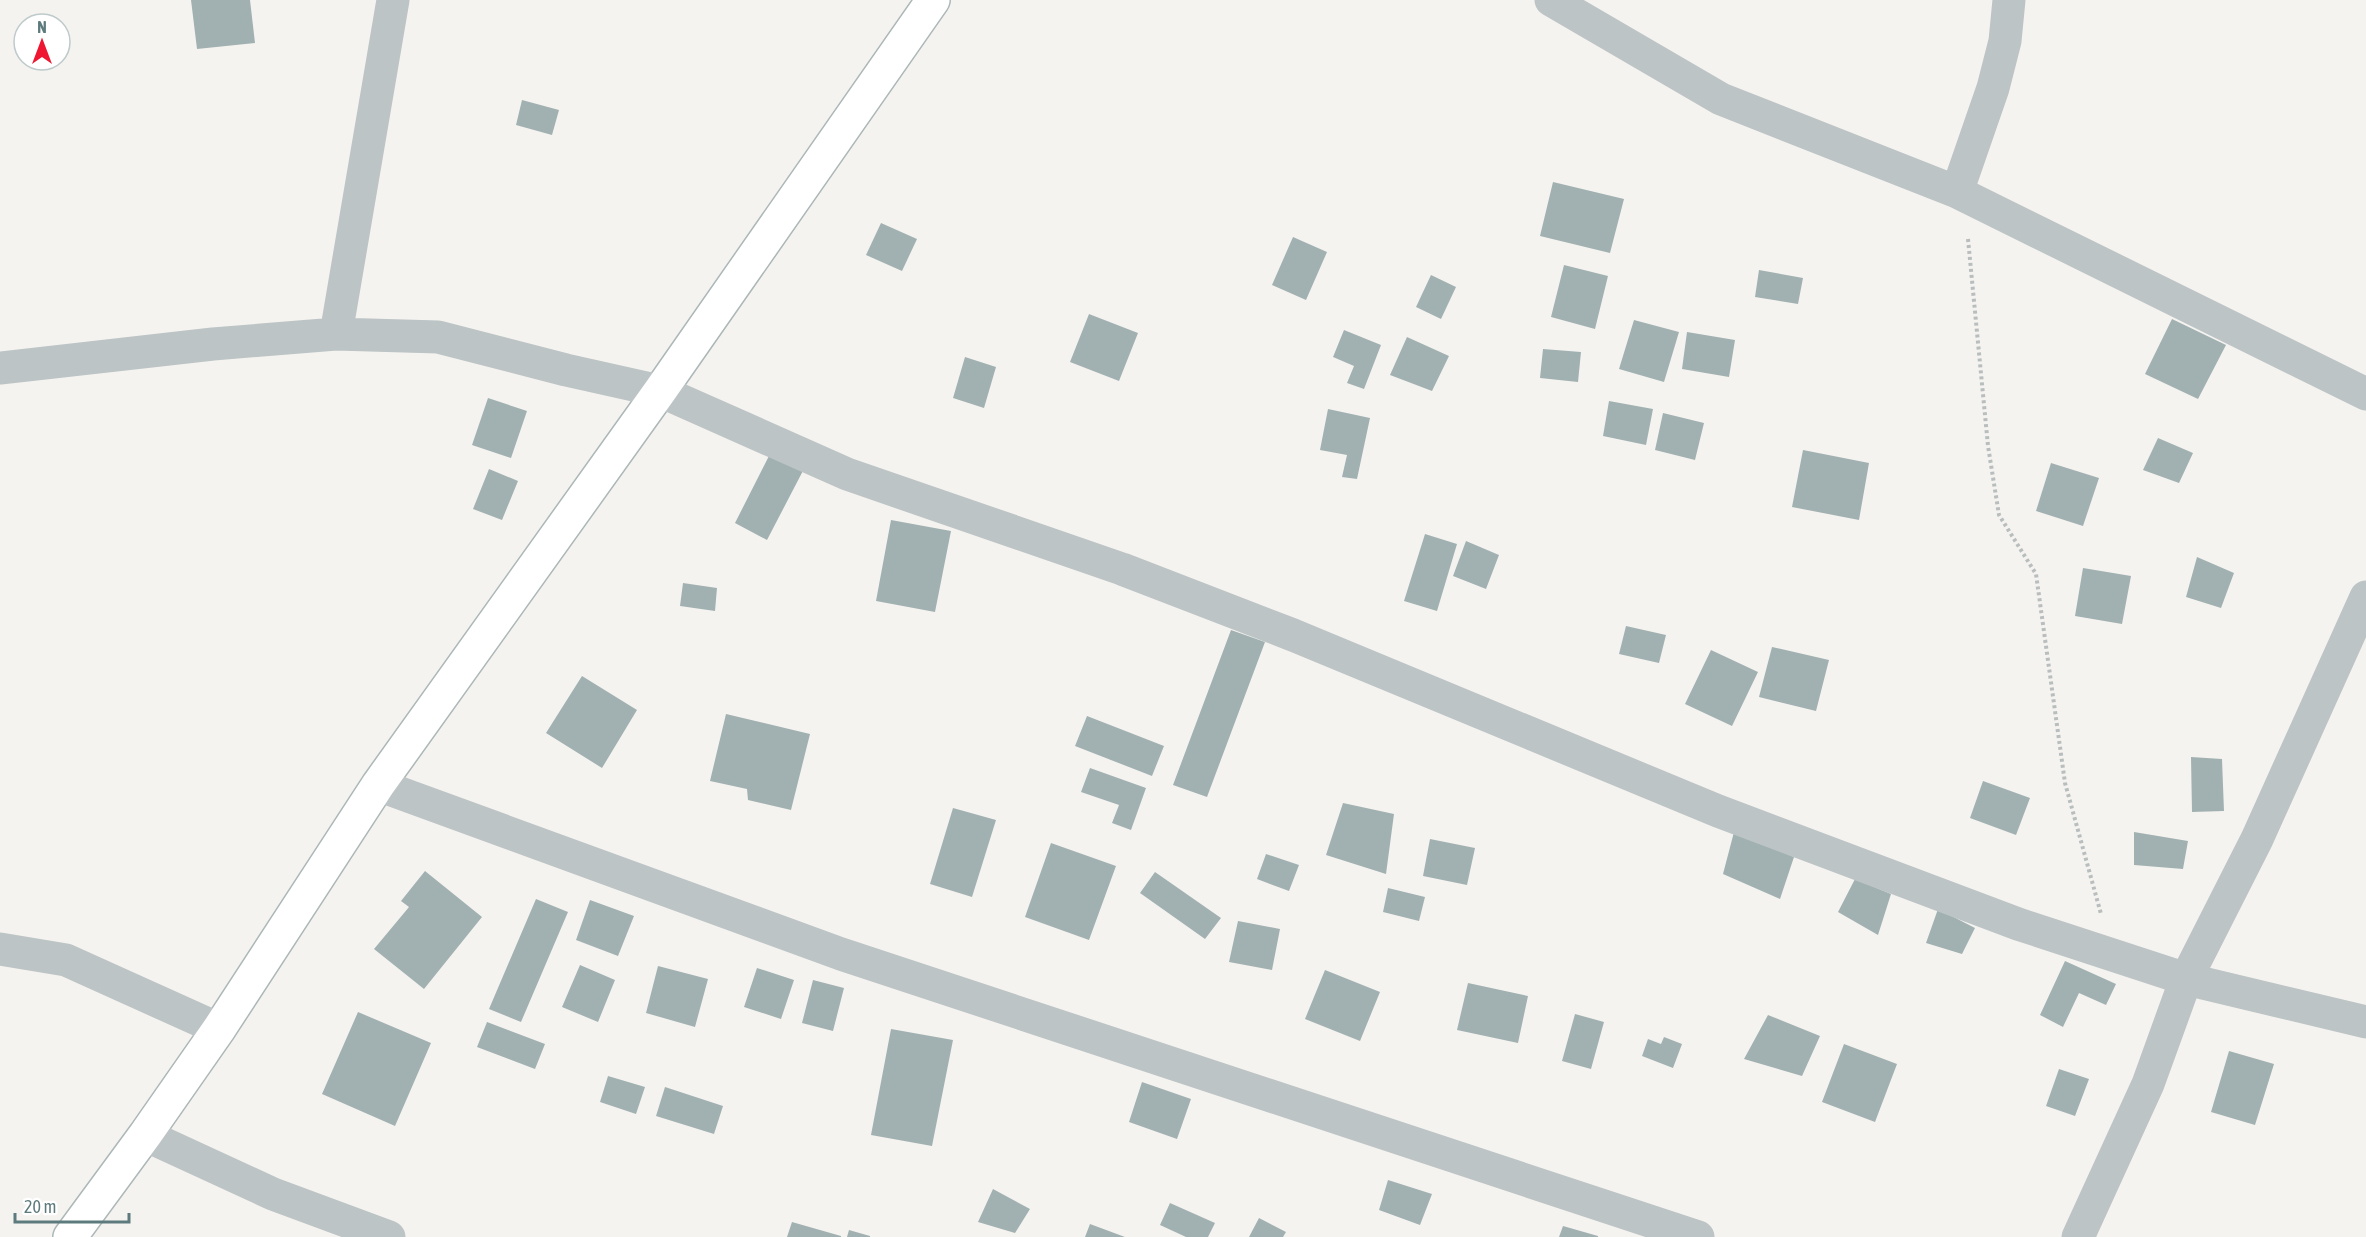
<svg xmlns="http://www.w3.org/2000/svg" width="2366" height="1237" font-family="'Asap Condensed',sans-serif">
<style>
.building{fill:#a1b1b1}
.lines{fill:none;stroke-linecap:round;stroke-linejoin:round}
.secondary-casing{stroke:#acb7b8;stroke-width:36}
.path{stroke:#b8bdbe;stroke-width:4;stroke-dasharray:3 3;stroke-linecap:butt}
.street{stroke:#bcc4c5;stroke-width:33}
.secondary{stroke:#fff;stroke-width:33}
</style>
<rect width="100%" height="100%" fill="#f5f3f0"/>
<path class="building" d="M191,0H250L255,43L197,49Z
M522,100L559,110L552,135L516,125Z
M1553,182L1624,199L1610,253L1540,236Z
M881,223L917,239L902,271L866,255Z
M1293,237L1327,252L1306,300L1272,285Z
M1564,265L1608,276L1595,329L1551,317Z
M1759,270L1803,278L1798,304L1755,297Z
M1431,275L1456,287L1441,319L1416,307Z
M1089,314L1138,333L1119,381L1070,362Z
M2172,319L2226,345L2198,399L2145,374Z
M1634,320L1679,332L1664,382L1619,369Z
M1344,330L1381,345L1364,389L1347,383L1354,366L1333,357Z
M1687,332L1735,340L1729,377L1682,369Z
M1407,337L1449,356L1432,391L1390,375Z
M1543,349L1581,352L1578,382L1540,378Z
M965,357L996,367L984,408L953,398Z
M488,398L527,411L511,458L472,445Z
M1609,401L1653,409L1646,445L1603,436Z
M1328,409L1370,418L1357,479L1342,477L1347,455L1320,450Z
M1663,413L1704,423L1695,460L1655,450Z
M2158,438L2193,453L2179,483L2143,470Z
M773,448L806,465L767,540L735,523Z
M1803,450L1869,463L1859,520L1792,507Z
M2051,463L2099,478L2083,526L2036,511Z
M489,469L518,481L502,520L473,509Z
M891,520L951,531L935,612L876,601Z
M1425,534L1457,544L1437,611L1404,601Z
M1466,541L1499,555L1486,589L1453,576Z
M2197,557L2234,573L2221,608L2186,597Z
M2083,568L2131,576L2122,624L2075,616Z
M683,583L717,588L715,611L680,606Z
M1626,626L1666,635L1659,663L1619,654Z
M1231,630L1265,642L1207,797L1173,785Z
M1772,647L1829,660L1816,711L1759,697Z
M1711,650L1758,672L1732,726L1685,704Z
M582,676L637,710L602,768L546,733Z
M726,714L810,734L791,810L748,800L747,789L710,781Z
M1087,716L1164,746L1152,776L1075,746Z
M2191,757L2222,759L2224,811L2192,812Z
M1090,768L1146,788L1131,830L1112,823L1119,805L1081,792Z
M1983,781L2030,798L2016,835L1970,818Z
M1343,803L1394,814L1386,874L1326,855Z
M953,808L996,820L972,897L930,884Z
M1734,832L1794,857L1780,899L1723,874Z
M2134,832L2188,841L2183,869L2134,865Z
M1430,839L1475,848L1467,885L1423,876Z
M1051,843L1116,866L1089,940L1025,917Z
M1266,854L1299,865L1289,891L1257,879Z
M425,871L482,917L424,989L374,949L409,907L401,901Z
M1155,872L1221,918L1205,939L1140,893Z
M1855,879L1891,894L1878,935L1838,912Z
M1388,888L1425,897L1419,921L1383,912Z
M536,899L568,912L521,1022L489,1009Z
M590,900L634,916L618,956L576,940Z
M1938,909L1975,928L1962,954L1926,943Z
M1238,921L1280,929L1272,970L1229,962Z
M2065,961L2116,984L2106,1005L2079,993L2063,1027L2040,1015Z
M580,965L615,980L598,1022L562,1007Z
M658,966L708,979L695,1027L646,1013Z
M757,968L794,980L781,1019L744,1007Z
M1325,970L1380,992L1360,1041L1305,1019Z
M813,980L844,988L833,1031L802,1023Z
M1468,983L1528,996L1518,1043L1457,1030Z
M358,1012L431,1043L395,1126L322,1094Z
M1575,1014L1604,1022L1591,1069L1562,1061Z
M1768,1015L1820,1036L1802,1076L1744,1059Z
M487,1022L545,1044L535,1069L477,1047Z
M891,1029L953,1040L932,1146L871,1135Z
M1664,1037L1682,1044L1673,1068L1642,1056L1648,1039L1661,1044Z
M1844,1044L1897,1064L1875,1122L1822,1102Z
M2229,1051L2274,1064L2255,1125L2211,1112Z
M2059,1069L2089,1079L2075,1116L2046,1106Z
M608,1076L645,1087L636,1114L600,1102Z
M1142,1082L1191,1099L1177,1139L1129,1122Z
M665,1087L723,1106L714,1134L656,1116Z
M1388,1180L1432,1194L1420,1225L1379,1210Z
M993,1189L1030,1209L1015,1233L978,1222Z
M1170,1203L1215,1223L1208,1237H1186L1160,1225Z
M1259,1218L1286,1232L1283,1237H1249Z
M792,1222L841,1236V1237H787Z
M1090,1224L1125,1237H1085Z
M1563,1226L1598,1236V1237H1559Z
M849,1230L870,1236V1237H847Z"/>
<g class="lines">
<g class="secondary-casing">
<path id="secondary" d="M70,1237L145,1135L219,1029L378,785L660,391L933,0"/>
</g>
<path class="path" d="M1968,239L1988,446L1999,515L2036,574L2065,783L2101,914"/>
<path class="street" d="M1551,0L1721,99L1957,192L2366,394
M1957,192L1993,88L2005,41L2009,0
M336,334L393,0
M0,368L213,344L336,334L438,337L566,370L660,391L847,474L1122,569L1293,635L1718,811L2018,924L2186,979L2366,1022
M378,785L841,954L1698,1237
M0,949L66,960L219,1029
M145,1135L273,1194L389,1237
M2078,1237L2148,1084L2186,979L2257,839L2366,597"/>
<use href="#secondary" class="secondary"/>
</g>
<g transform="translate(42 42)"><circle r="28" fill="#ffffff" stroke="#becacb" stroke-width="1.5"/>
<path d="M0-4.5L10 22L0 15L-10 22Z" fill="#ee1630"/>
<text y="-9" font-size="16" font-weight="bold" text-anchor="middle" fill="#5d7a7d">N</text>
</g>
<path d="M15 1213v9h114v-9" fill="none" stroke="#5d7a7d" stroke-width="3"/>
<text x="24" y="1213" font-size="18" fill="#5d7a7d" stroke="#ffffff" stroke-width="4.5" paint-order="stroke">20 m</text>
</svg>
